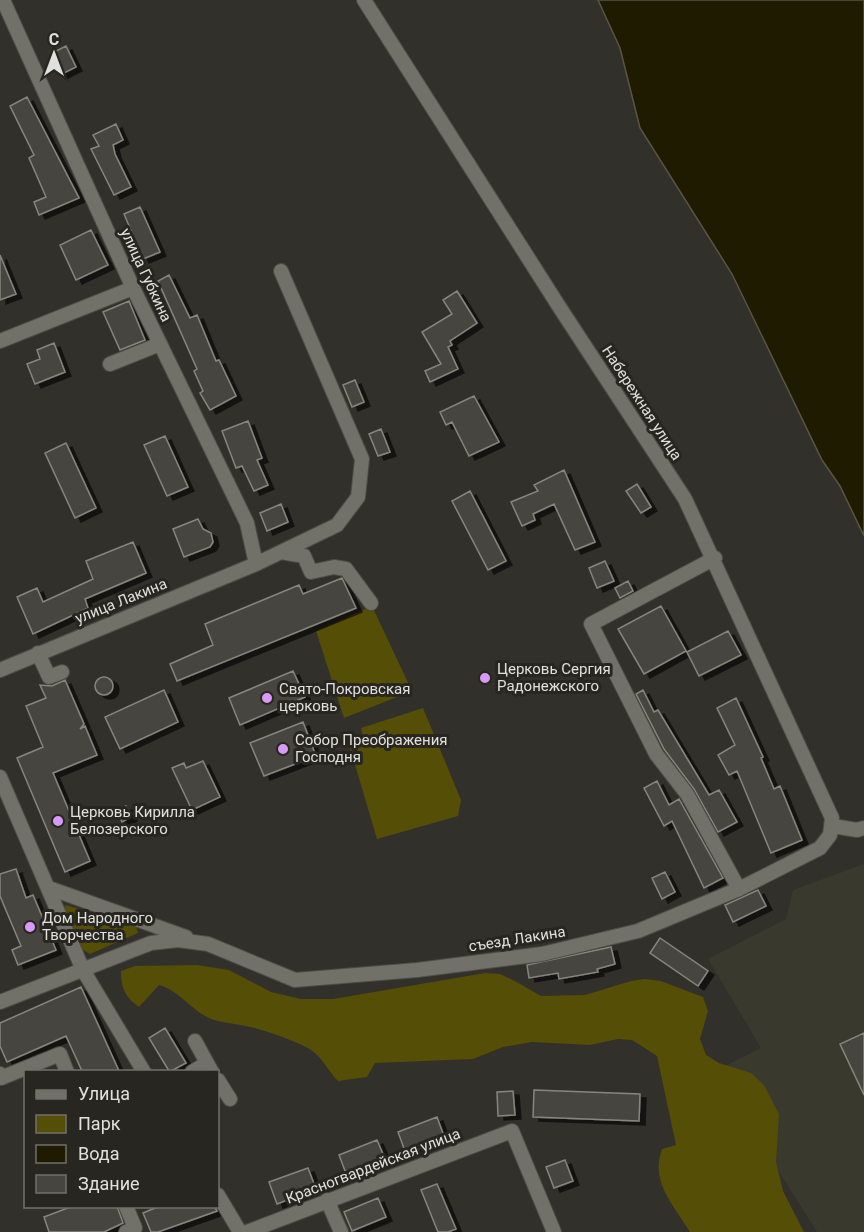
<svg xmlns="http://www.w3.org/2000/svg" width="864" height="1232" font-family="Roboto,sans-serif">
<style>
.built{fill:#3a392e}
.green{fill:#554e06}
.water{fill:#1e1b00;stroke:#585642;stroke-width:1.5}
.building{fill:#46453f;stroke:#86867f;stroke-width:1.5;filter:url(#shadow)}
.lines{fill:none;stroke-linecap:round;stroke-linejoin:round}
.minor-casing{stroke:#4d4c47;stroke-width:16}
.minor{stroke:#717069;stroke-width:14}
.poi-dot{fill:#d89af8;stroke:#272620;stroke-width:2}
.labels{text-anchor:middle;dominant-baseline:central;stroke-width:6;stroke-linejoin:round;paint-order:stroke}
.street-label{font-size:15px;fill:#e0e0dc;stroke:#272620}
.poi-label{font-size:15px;fill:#e0e0dc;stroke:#272620;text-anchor:start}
</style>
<defs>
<filter id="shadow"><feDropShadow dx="6" dy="4" stdDeviation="0" flood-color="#0009"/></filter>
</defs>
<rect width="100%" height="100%" fill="#31302a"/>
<path class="built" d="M864,864V1232H817L715,1071L761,1048L708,959L786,919L793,890Z"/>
<path class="green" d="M372,606L412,691L344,718L316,631Z
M423,708L461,800L458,816L377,839L348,741L363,736L361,728Z
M66,905L136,926L138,933L90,954L78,947L63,908Z
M197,965L229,970L271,992L301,999H333L485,973L500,974L515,981L541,996L585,995L631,981L645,979L661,981L703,997L708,1011L700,1039L706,1055L719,1063L751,1073L764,1085L779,1114L776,1162L783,1191L804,1232H690C673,1204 650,1182 662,1149L676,1145L657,1056L632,1040L618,1039L590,1045L532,1042L503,1047L473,1059L375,1063L367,1077L338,1081C328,1071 323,1058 311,1050C297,1041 262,1029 245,1026C233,1023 221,1023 209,1018C190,1009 180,991 159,985L139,1007C125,997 121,988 121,971L135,966Z"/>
<path class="water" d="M598,0H864V536L840,486L822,460L732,274L640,128L620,48Z"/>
<path class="building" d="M66,46L76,67L62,74L52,53Z
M27,97L79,198L39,215L34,202L46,197L29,158L34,155L10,106Z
M116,124L123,140L113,145L115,154L131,187L114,195L91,149L99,146L93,135Z
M140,207L160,252L143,259L124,214Z
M91,230L108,265L76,280L60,245Z
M0,255L16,294L0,300Z
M169,275L190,318L197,315L216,361L219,360L236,396L210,410L200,393L203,391L194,371L197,369L158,281Z
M457,291L477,323L450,341L452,345L448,347L458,369L430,382L425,371L441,364L422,332L452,314L443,300Z
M129,301L145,340L120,350L103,312Z
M54,343L65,372L35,384L27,364L40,359L37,350Z
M355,380L364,402L352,407L343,385Z
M474,396L499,442L469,456L452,422L446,425L440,412Z
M248,421L262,458L257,460L268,485L254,491L242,466L236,468L222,431Z
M381,429L390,452L378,456L369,434Z
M165,436L188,487L167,496L144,445Z
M66,443L96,508L75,518L45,453Z
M564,470L595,542L575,550L554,504L533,514L535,520L522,526L511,502L538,491L534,485Z
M637,484L651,507L641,513L626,491Z
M470,491L506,561L488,570L452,501Z
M281,504L288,522L267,531L260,513Z
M198,519L203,529L211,533L213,542L210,547L184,557L173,529Z
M133,542L146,573L85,599L88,608L33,634L17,597L37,588L43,602L93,579L86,561Z
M605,561L614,581L597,588L589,568Z
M342,578L356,608L177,681L170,664L213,645L205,624L299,585L303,594Z
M628,581L633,591L620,598L615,588Z
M661,606L686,651L644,674L618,629Z
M728,631L741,655L699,676L687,652Z
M293,671L305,697L240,725L229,698Z
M95 686a9 9 0 1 1 18 0a9 9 0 1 1-18 0Z
M65,680L84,724L80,729L85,726L97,755L53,773L90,861L65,872L17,758L43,747L26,706L46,698L40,685L52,686Z
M164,690L178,722L120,749L105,717Z
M643,690L654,712L658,710L709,795L719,790L737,822L718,832L694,789L664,749L636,694Z
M736,698L763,757L761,758L774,789L780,786L802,840L771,853L737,771L729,775L718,755L735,745L717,708Z
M303,722L316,756L264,776L250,743Z
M203,761L220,797L192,810L172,768L184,763L186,768Z
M657,781L669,805L679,799L723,878L704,888L672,821L664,826L644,788Z
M126,806L131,817L122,822L116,810Z
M16,869L26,898L33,895L56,950L18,965L12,950L21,946L0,896V874Z
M665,872L675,892L662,899L652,878Z
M758,890L766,906L733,922L725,905Z
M660,938L708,971L698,986L650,953Z
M611,947L615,964L597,969L598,972L559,979L558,973L529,978L527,965Z
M81,987L119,1071H82L66,1036L7,1062L0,1046V1023Z
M165,1028L186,1063L171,1071H169L149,1038Z
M864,1033V1095L840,1044Z
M534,1090L640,1094L639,1121L533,1117Z
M513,1091L515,1115L498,1116L497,1092Z
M437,1117L445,1139L406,1154L398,1132Z
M377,1140L386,1161L347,1176L339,1155Z
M565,1160L573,1181L554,1188L546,1167Z
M308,1168L316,1189L277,1204L269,1182Z
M437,1184L456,1229L448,1232H438L421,1190Z
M378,1198L386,1217L352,1231L344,1212Z
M73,1206H117L123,1223L104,1232H49L44,1217Z
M160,1206H214L217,1211L158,1232H151L143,1213Z"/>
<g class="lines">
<g class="minor-casing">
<path id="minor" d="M3,0L133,288L247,523L256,564
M0,341L133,288
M110,364L160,344
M281,552L304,556L311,572L334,567L346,569L371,603
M715,558L591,624L656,754L687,794L739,889
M38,653L49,677L62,672
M0,670L256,564L337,525L358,497L362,459L281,271
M0,777L83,970L144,1072
M833,826L857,830L864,828
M49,888L186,937
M0,1002L151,943L178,940L208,944L295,980L417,970L542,954L638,931L739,889L820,848L830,835L832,818L685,499L560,308L364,0
M195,1041L212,1072
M192,1072L207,1063
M0,1074L1,1078L60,1054L67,1072
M218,1080L230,1099
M218,1195L240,1232
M327,1200L341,1232
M126,1232L135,1228L126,1206
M247,1232L512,1131L554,1232"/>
</g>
<use href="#minor" class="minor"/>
</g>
<g class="poi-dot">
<circle cx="485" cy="678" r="6"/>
<circle cx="267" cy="698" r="6"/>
<circle cx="283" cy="749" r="6"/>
<circle cx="58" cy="821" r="6"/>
<circle cx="30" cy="927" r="6"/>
</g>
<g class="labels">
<g class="street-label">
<text transform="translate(146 275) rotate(65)">улица Губкина</text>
<text transform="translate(642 403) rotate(57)">Набережная улица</text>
<text transform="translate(121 601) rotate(-22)">улица Лакина</text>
<text transform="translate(517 939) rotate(-9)">съезд Лакина</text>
<text transform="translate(373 1166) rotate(-21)">Красногвардейская улица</text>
</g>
<g class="poi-label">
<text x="497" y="669">Церковь Сергия<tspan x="497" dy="17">Радонежского</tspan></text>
<text x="279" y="689">Свято-Покровская<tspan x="279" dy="17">церковь</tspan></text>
<text x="295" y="740">Собор Преображения<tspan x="295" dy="17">Господня</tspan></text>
<text x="70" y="812">Церковь Кирилла<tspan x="70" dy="17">Белозерского</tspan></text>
<text x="42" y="918">Дом Народного<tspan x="42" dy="17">Творчества</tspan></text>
</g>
</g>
<rect x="24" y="1070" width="195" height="138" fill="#272620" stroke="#71706b" stroke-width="1.5"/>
<rect x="36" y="1090" width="30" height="9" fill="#717069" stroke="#71706b" stroke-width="1.5"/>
<text x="78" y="1100" font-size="18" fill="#e0e0dc">Улица</text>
<rect x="36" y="1115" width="30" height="18" fill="#554e06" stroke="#71706b" stroke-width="1.5"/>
<text x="78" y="1130" font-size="18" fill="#e0e0dc">Парк</text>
<rect x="36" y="1145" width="30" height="18" fill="#1e1b00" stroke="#71706b" stroke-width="1.5"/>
<text x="78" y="1160" font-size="18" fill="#e0e0dc">Вода</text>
<rect x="36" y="1175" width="30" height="18" fill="#46453f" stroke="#71706b" stroke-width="1.5"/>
<text x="78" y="1190" font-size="18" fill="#e0e0dc">Здание</text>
<g transform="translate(54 54)" stroke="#272620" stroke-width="4.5" paint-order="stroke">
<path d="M0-4.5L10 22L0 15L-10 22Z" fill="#e0e0dc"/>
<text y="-9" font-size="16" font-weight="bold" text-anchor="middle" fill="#e0e0dc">С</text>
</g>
</svg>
